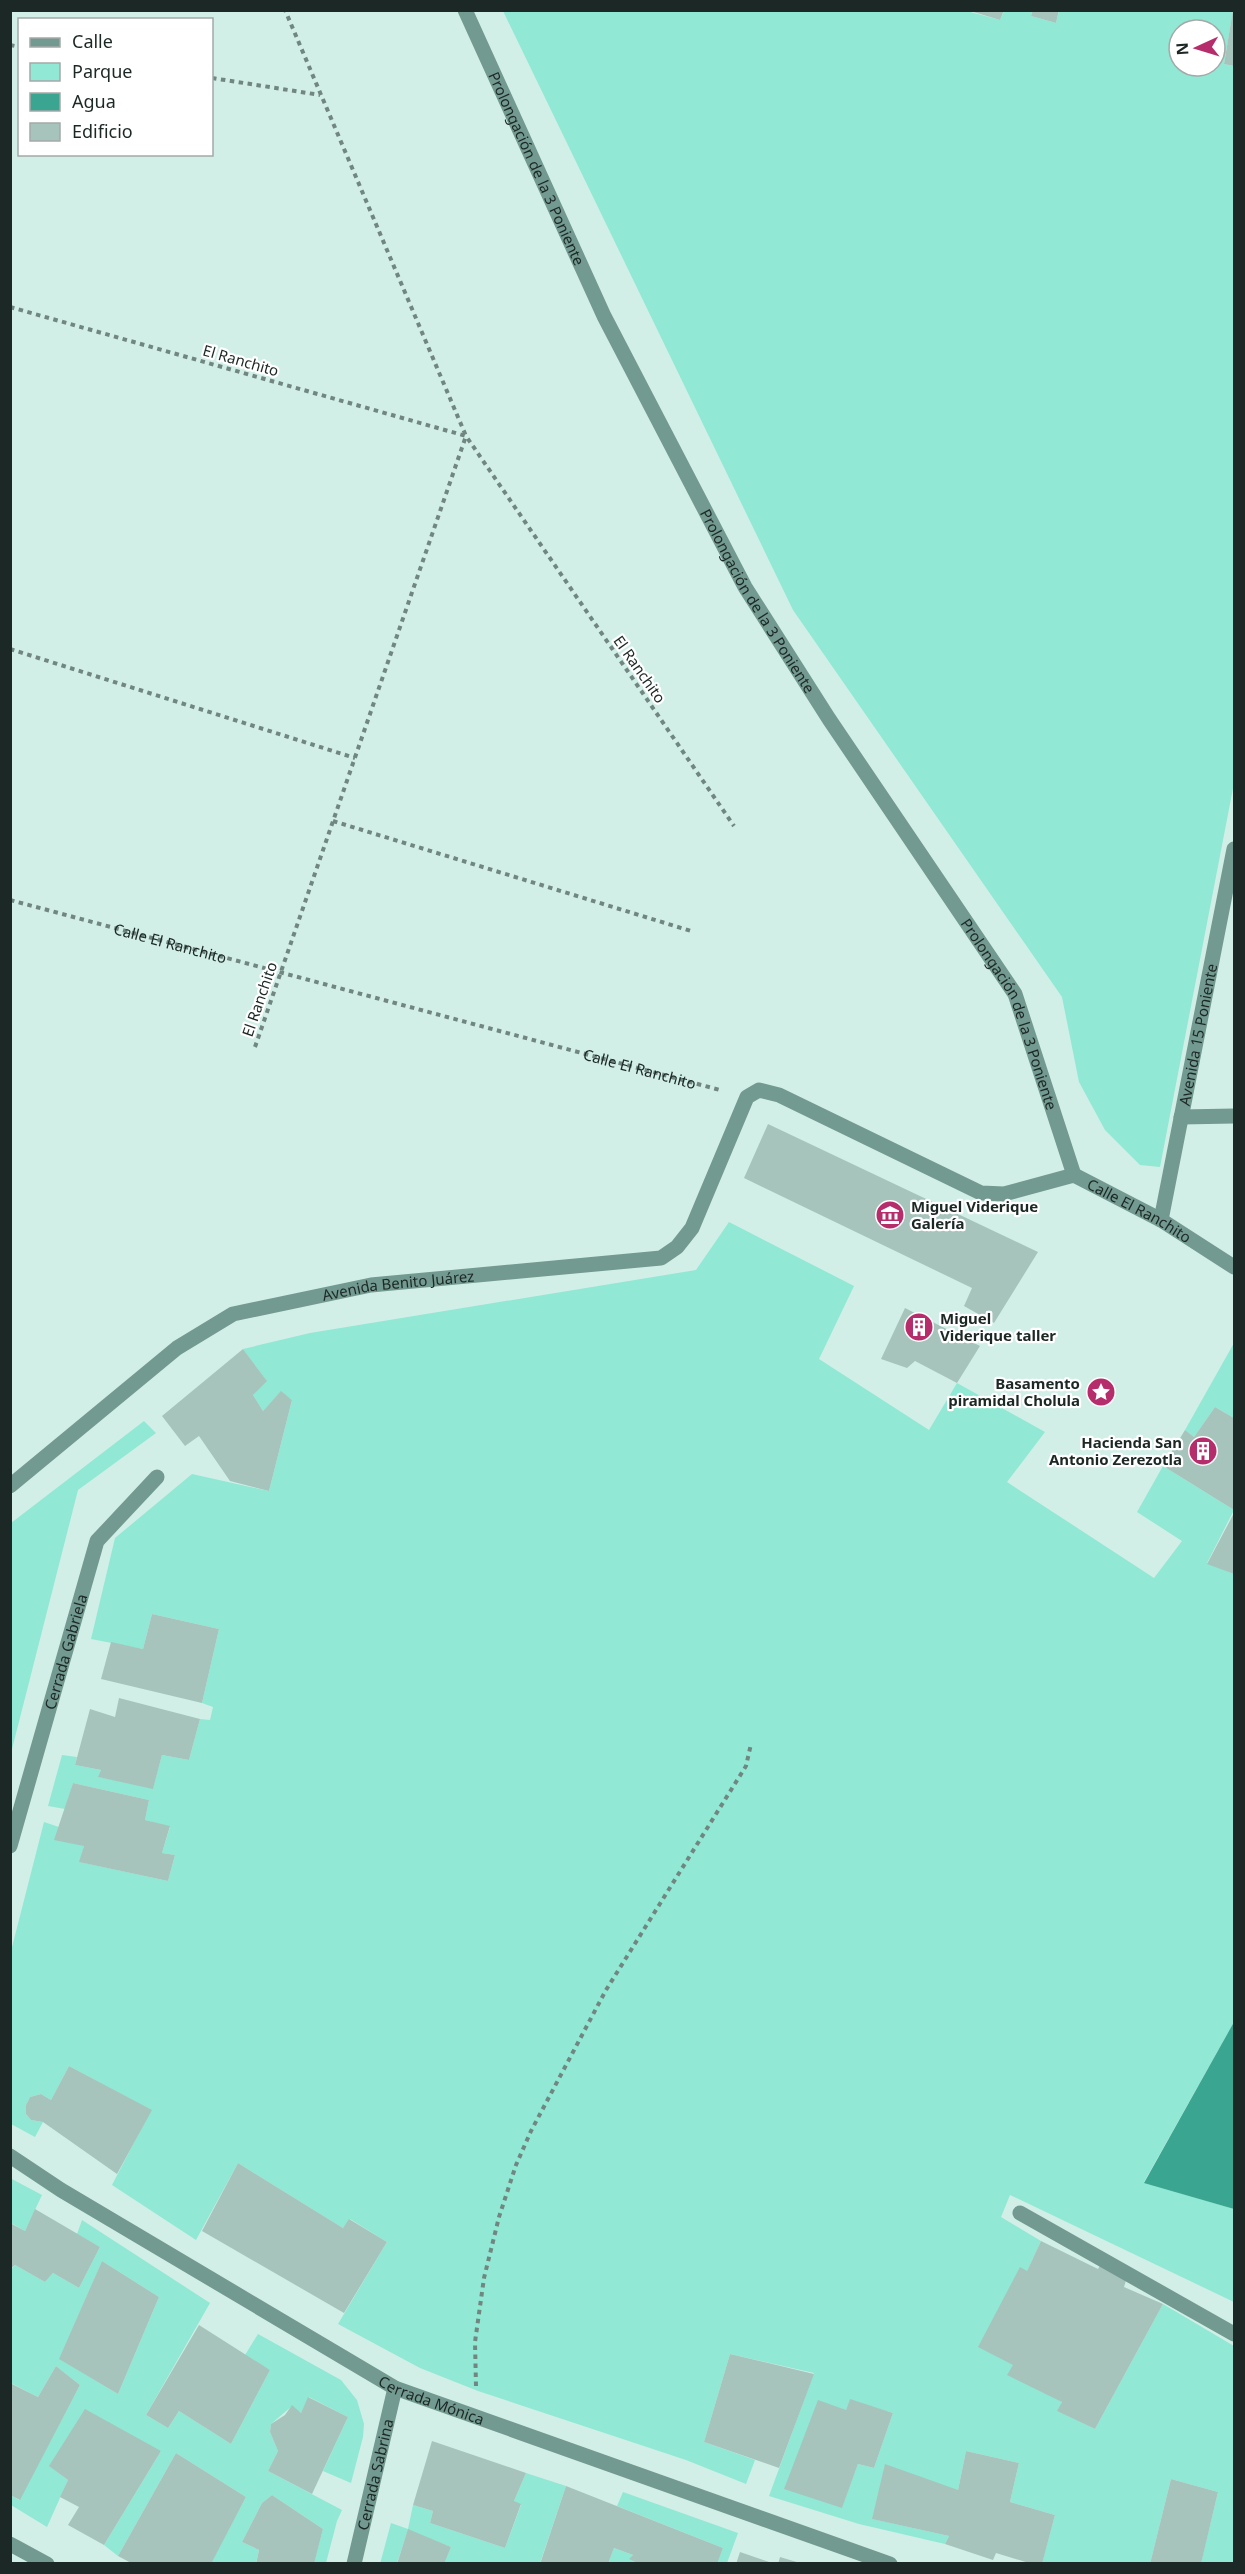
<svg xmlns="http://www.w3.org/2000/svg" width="1245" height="2574" font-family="'Noto Sans',sans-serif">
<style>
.green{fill:#91e8d4;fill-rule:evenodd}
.water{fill:#3aa590}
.building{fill:#a6c4bc}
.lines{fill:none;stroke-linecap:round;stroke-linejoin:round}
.path{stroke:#718680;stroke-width:4;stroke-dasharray:4.5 4.5;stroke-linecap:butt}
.lane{stroke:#739a90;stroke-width:15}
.street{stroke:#739a90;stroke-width:15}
.labels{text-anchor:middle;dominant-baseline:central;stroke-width:4.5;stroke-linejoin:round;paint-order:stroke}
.street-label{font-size:15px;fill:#1c2825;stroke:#fff}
.poi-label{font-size:15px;font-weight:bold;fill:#1c2825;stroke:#fff;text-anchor:start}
</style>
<rect width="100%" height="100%" fill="#d1efe7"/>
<path class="green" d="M963,10L1000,20L1004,11L1033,10L1031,16L1056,23L1059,11H1233L1224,64L1234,66V783L1160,1167L1140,1165L1105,1130L1079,1082L1062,997L793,610L503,11ZM1179,30H1215V66H1179Z
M729,1222L854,1286L819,1359L929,1430L957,1383L1045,1432L1007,1482L1154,1578L1182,1541L1137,1512L1163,1466L1234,1510L1207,1563L1234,1574V2022L1144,2182L1234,2209V2302L1010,2195L1001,2217L1041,2241L1027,2271L1013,2365L1062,2402L1058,2411L1095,2429L1163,2304L1234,2346V2563H1201L1218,2492L1171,2479L1150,2564L1042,2563L1055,2515L1010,2502L1019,2463L966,2451L958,2490L873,2519L949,2536L945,2544L859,2524L769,2496L814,2373L730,2354L704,2442L755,2460L746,2484L686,2460L478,2391L420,2368L338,2324L387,2242L350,2219L343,2228L238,2163L196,2240L112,2185L151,2110L69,2066L51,2100L41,2094L30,2097L26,2105V2114L31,2120L43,2122L35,2137L11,2124V1951L44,1822L59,1827L84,1846L80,1862L168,1881L175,1855L162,1853L170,1827L145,1820L149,1800L73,1783L65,1809L48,1806L62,1755L77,1757L75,1765L101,1770L99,1777L153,1788L162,1755L189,1760L200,1719L210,1720L213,1707L202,1703L219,1629L152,1614L143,1649L91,1639L115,1538L192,1474L269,1491L292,1400L281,1392L263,1411L253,1395L266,1380L243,1349L310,1333L696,1270ZM850,2400L893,2413L874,2468L858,2464L842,2507L846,2410Z
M1234,1343V1418L1215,1407L1194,1437L1185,1430Z
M144,1421L156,1433L78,1490L11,1753V1523Z
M10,2178L42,2195L25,2231L11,2223Z
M82,2220L210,2303L146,2415L168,2428L179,2411L231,2444L270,2370L245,2355L258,2334L341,2380L357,2400L364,2424L363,2437L351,2483L323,2471L348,2417L309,2397L301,2413L292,2406L271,2424L270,2432L278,2451L268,2471L342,2510L337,2521L326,2563H314L323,2529L272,2495L262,2503L242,2542L259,2550L256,2563H211L246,2497L176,2453L118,2556L104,2545L161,2451L50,2466L68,2480L47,2527L11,2505L10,2495L19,2500L80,2385L56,2366L38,2397L11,2383V2269L15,2265L45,2282L53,2273L79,2288L100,2247L77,2234ZM102,2261L159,2297L118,2394L60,2359Z
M526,2473L566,2486L540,2563H444L451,2547L408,2530L397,2563L380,2564L391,2523L408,2529L413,2505L433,2511L430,2523L505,2548L521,2505L514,2501Z
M623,2492L738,2533L727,2563H717L723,2548L617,2506Z
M614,2548L633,2555L630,2559L640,2563L608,2564Z"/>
<path class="water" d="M1234,2022V2209L1144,2183Z"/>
<path class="building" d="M967,10H1004L1000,20Z
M1033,10H1059L1056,23L1031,16Z
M1233,10H1234V66L1224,64Z
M768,1124L1038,1252L994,1323L964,1306L972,1288L744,1178Z
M905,1308L980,1346L957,1383L915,1361L907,1368L881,1359Z
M243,1349L267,1381L253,1395L263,1411L281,1391L292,1400L269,1491L230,1481L199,1436L185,1446L162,1416Z
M1215,1407L1234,1418V1510L1163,1466L1185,1430L1194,1437Z
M1234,1513V1574L1207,1564Z
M152,1614L219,1629L202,1703L101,1679L111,1642L143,1649Z
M119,1698L200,1719L189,1760L162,1755L153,1789L98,1777L101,1770L75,1765L90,1709L115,1717Z
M73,1783L149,1800L145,1820L170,1826L162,1853L175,1855L168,1881L79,1862L84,1846L54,1840Z
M69,2066L152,2110L117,2174L43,2122L31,2120L26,2114V2105L30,2097L41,2094L51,2100Z
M238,2163L343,2228L349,2219L387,2242L344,2313L202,2231Z
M35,2209L100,2247L79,2288L53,2273L45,2282L15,2265L10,2269V2223L25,2231Z
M1041,2241L1098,2269L1103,2260L1128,2274L1124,2287L1163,2304L1095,2429L1057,2411L1062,2402L1007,2375L1013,2365L978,2347L1020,2267L1027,2271Z
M102,2261L159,2297L118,2394L59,2359Z
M199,2325L270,2370L231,2444L179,2411L168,2428L146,2415Z
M730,2354L814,2374L779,2468L704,2442Z
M56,2366L80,2385L20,2500L10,2495V2383L38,2397Z
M308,2397L348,2417L312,2494L268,2471L278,2451L270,2432L271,2424L285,2415L292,2405L301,2413Z
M850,2399L893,2413L874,2468L858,2464L842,2508L784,2489L818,2400L846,2410Z
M85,2409L161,2451L104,2545L68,2525L79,2507L60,2497L68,2480L49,2466Z
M432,2441L526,2473L514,2501L521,2504L505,2548L430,2523L433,2511L413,2505Z
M966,2451L1019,2463L1010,2502L1055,2515L1042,2564H1032L996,2553L993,2560L945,2544L949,2536L872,2519L885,2464L958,2490Z
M176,2453L246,2497L211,2564H133L118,2556Z
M1171,2479L1218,2492L1201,2564H1150Z
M566,2486L723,2548L717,2564H640L629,2559L633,2555L614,2548L608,2564H540Z
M272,2495L323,2529L314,2564H256L259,2550L242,2542L262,2503Z
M408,2529L451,2547L444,2564H397Z
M740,2552L772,2563V2564H736Z
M780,2557L800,2563V2564H778Z"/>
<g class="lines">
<g class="path">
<path d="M10,45L20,47"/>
<path d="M212,78L320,95"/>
<path d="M10,307L466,436L734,826"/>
<path d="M10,649L355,758"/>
<path d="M333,821L691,931"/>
<path id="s1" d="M10,900L720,1090"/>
<path d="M255,1047L466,436L285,10"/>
<path d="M476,2386L475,2342L484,2278L499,2217L516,2165L531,2131L606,1990L746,1766L751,1744"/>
</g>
<path class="lane" d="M1181,1117L1234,1116
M1020,2213L1234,2334"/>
<g class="street">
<path id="s2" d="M465,10L604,316L745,587L829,719L1015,994L1074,1175"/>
<path id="s3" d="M1161,1220L1234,849"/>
<path id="s4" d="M10,1486L177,1348L233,1314L371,1285L661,1258L677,1247L692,1228L747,1097L759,1090L779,1095L981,1193L1004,1194L1074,1175L1161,1220L1234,1267"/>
<path id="s5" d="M10,1846L97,1541L157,1477"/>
<path id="s6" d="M10,2156L61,2190L395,2388L890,2564"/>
<path d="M10,2544L47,2564"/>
<path id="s7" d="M354,2564L395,2388"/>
</g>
</g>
<defs>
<g id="museum-disc" transform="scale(1.5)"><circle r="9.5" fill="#b62d6b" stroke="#fff"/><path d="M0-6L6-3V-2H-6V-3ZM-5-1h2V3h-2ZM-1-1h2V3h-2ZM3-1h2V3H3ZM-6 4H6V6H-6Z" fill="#fff"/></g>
<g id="building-disc" transform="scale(1.5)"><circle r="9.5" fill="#b62d6b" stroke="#fff"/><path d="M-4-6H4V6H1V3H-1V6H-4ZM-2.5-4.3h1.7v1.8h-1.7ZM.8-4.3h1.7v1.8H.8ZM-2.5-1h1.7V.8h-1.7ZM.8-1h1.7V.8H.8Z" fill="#fff"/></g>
<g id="sight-disc" transform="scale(1.5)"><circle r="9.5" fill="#b62d6b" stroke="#fff"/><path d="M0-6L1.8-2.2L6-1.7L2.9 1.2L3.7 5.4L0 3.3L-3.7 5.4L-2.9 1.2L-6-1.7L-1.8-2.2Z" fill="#fff"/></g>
</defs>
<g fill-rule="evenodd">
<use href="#museum-disc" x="890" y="1215"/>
<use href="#building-disc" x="919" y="1327"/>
<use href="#sight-disc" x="1101" y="1392"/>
<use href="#building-disc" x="1203" y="1451"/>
</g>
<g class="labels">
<g class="street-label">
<text stroke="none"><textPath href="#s2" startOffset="174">Prolongación de la 3 Poniente</textPath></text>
<text transform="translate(241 360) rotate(16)">El Ranchito</text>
<text stroke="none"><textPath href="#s2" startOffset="660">Prolongación de la 3 Poniente</textPath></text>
<text transform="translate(640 669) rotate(55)">El Ranchito</text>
<text stroke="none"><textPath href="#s1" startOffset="166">Calle El Ranchito</textPath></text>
<text transform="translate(259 999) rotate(-71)">El Ranchito</text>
<text stroke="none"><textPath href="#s2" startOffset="1146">Prolongación de la 3 Poniente</textPath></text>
<text stroke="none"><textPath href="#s3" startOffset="189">Avenida 15 Poniente</textPath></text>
<text stroke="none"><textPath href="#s1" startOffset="652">Calle El Ranchito</textPath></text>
<text stroke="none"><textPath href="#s4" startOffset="1329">Calle El Ranchito</textPath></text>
<text stroke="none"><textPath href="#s4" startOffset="450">Avenida Benito Juárez</textPath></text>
<text stroke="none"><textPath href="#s5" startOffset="202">Cerrada Gabriela</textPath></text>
<text stroke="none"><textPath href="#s6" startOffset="488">Cerrada Mónica</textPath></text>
<text stroke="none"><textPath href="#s7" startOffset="92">Cerrada Sabrina</textPath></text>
</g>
<g class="poi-label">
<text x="911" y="1206">Miguel Viderique<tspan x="911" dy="17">Galería</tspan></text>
<text x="940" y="1318">Miguel<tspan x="940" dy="17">Viderique taller</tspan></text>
<text x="1080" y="1383" text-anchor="end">Basamento<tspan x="1080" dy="17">piramidal Cholula</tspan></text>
<text x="1182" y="1442" text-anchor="end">Hacienda San<tspan x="1182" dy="17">Antonio Zerezotla</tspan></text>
</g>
</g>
<rect width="1245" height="2574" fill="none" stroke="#1c2825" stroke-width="24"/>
<rect x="18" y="18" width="195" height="138" fill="#ffffff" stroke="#a4a9a8" stroke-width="1.5"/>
<rect x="30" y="38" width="30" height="9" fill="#739a90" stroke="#a4a9a8" stroke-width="1.5"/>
<text x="72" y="48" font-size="18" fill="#1c2825">Calle</text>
<rect x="30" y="63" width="30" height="18" fill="#91e8d4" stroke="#a4a9a8" stroke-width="1.5"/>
<text x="72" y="78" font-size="18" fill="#1c2825">Parque</text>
<rect x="30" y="93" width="30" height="18" fill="#3aa590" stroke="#a4a9a8" stroke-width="1.5"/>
<text x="72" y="108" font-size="18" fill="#1c2825">Agua</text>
<rect x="30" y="123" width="30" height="18" fill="#a6c4bc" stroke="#a4a9a8" stroke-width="1.5"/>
<text x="72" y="138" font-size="18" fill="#1c2825">Edificio</text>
<g transform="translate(1197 48) rotate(266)"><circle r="28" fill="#ffffff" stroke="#a4a9a8" stroke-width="1.5"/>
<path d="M0-4.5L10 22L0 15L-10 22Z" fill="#b62d6b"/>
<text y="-9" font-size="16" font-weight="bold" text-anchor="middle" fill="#1c2825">N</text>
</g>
</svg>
